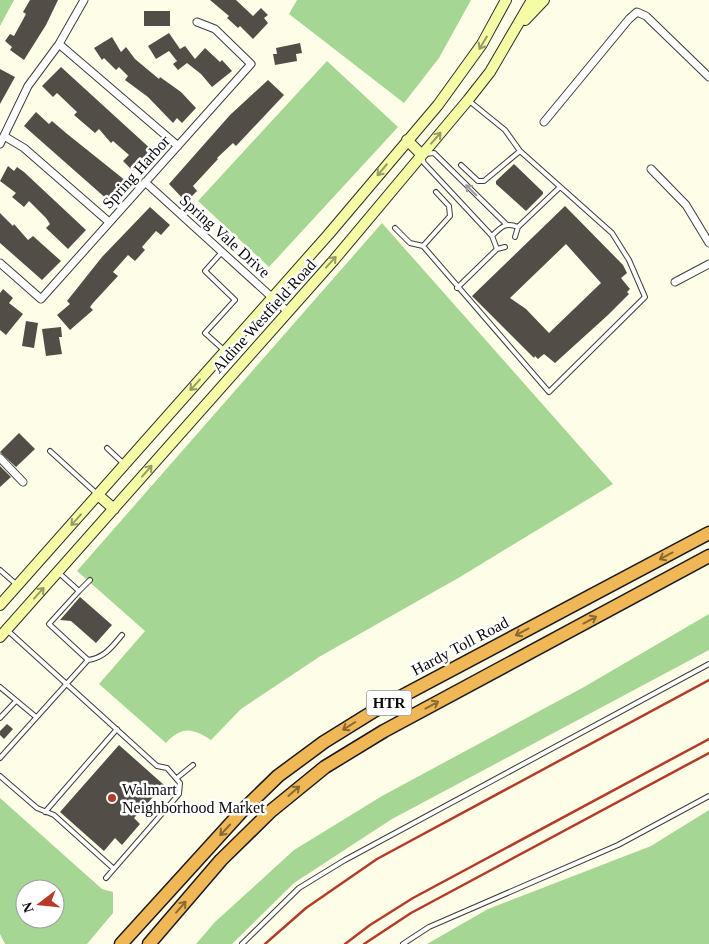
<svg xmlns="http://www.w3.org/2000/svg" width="709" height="944" font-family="Georgia,serif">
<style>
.forest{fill:#a6d694;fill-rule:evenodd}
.building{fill:#524d47;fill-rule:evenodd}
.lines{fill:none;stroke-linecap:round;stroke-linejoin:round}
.lane-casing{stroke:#3d3d3d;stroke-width:6}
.street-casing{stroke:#3d3d3d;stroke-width:9}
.secondary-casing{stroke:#2c2c2c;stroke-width:12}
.highway-casing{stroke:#1b1b1b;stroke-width:15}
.lane{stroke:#fff;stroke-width:4}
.street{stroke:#fff;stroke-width:7}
.secondary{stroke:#f6fca5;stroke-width:10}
.highway{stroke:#efb755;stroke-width:12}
.rail{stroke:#b43b28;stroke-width:2.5}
.oneway{stroke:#989b67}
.oneway2{stroke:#9d9d9d}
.oneway3{stroke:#886933}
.poi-dot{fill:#b43b28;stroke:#fff;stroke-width:2}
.labels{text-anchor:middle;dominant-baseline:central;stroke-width:5;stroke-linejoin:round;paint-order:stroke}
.shield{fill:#fff;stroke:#545454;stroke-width:1}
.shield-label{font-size:15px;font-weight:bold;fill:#0a0a0a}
.street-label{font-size:16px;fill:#0a0a0a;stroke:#fff}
.poi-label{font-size:16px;fill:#0a0a0a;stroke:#fff;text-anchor:start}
</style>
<rect width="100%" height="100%" fill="#fefee8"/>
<path class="forest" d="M0,0H14L0,26Z
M297,0H471L439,58L404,103L289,14Z
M327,61L398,127L269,267L198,201Z
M382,223L613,484L460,577L319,657L241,709L211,740C192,728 182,726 166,743L99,684L145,631L77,571Z
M709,614V650L392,819L294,883L232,944H196L215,922L294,850L382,796L584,687Z
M0,798L102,889L113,892V913L87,944H5L0,934ZM25,889H55V919H25Z
M709,810V944H427L488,909L651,846Z"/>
<path class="building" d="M30,0H58L46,25L24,60L10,50L12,47L5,41L10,34L14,36L26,14L23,12Z
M210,0H236L253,16L261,8L268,15L264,18L268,23L253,39L240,26L238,28L227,18L229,16Z
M144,11H170V26H144Z
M169,33L180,49L185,46L195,59L205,48L220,62L222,60L232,71L212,87L201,74L187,63L178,70L173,64L177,61L169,51L156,59L148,46Z
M112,37L121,52L126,47L135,59L159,79L160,77L181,92L196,108L182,123L177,118L173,123L148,97L125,80L128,76L119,67L116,70L104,58L102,60L94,48Z
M300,43L302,53L296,54L297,61L275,65L273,54H277L276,48Z
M61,67L153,151L133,171L123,161L129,155L113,141L111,143L99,129L95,133L74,115L77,112L57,93L53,97L42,86Z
M0,69L15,77L0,104Z
M268,80L284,95L236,146L233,143L217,158L218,159L193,186L197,191L186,202L169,184L230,115Z
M36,112L49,124L52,121L66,133L126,181L109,201L24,126Z
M514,164L543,192V194L526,211L496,184V181Z
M8,166L14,171L17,167L24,172L86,230L68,249L46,228L50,224L46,218L29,201L24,207L12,197L16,193L0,181Z
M565,206L623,265L627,273L621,278L630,289L627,292L629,294L608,315L555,363L544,354L538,359L535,356L534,358L472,296ZM566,244L601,283L549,333L526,309L510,298Z
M150,207L170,225L161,235L156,231L142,247L145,250L135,261L128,255L113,272L118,276L93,303L90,307L93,310L70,330L57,315L70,304L67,301L102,257Z
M0,213L13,226L14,224L28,240L33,236L61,261L42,280L0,243Z
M3,289L13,298L9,303L23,314L6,335L0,330V293Z
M26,321L38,323L34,348L22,346Z
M61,327L62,337H59L62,354L46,356L42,329Z
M19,433L35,449L16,467L0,452Z
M0,466L11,477L0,487Z
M80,597L112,625L96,643L71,621L60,620Z
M7,724L13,729L4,739L0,735V731Z
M119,745L164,785L134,818L140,824L122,845L115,838L104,851L60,812Z"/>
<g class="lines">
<g class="lane-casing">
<path id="lane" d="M425,154L434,153L506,224
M422,158L424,163L492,236
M461,165L478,181H484L520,151
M518,227L560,187
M395,228L410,243L423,246L549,392L645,297L629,260L612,233L520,151L505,130L468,100
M423,246L450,216L449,206L436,192
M505,247L497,249L492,236C501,227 505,222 518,227L515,237
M222,252L205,271L235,300L205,333L225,351
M457,288L497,249
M107,448L124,464
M50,451L96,493
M0,570L16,584
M79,591L90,580
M7,630L157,766L167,768L180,783L179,794L106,878
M88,660C104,658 112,647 122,635
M0,687L36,717
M0,718L16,701
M0,758L88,660L49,624L79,591L59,573
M0,776L37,808L54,815L114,869
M177,778L193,765
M45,812L117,729
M242,944L299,888L345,860L709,664
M403,944L429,927L618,845L709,796"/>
</g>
<g class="street-casing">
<path id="street" d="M59,44L178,146
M544,122L629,19L637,12L646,16L709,77
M4,136L24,148L109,222
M0,144L28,86L59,44L84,0
M651,169L686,205L709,243
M145,182L287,311
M0,263L41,299L251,64L215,29L197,22
M675,282L709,264
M0,458L23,482"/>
</g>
<g class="secondary-casing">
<path id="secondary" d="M525,20L544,0
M407,140L421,154
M98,495L114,509
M0,605L328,235L438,105L482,44L506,0
M0,637L334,260L468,100L490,72L532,0"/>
</g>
<g class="highway-casing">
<path id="highway" d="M121,944L242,811L278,776L324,742L374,711L709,533
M149,944L221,860L271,811L325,767L384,731L709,556"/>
</g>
<use href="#lane" class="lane"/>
<use href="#street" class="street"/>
<use href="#secondary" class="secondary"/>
<use href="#highway" class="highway"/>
<path class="rail" d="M265,944L306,908L377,859L709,680
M345,944L370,925L413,898L709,739
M364,944L411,913L709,753"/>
</g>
<defs><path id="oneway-shaft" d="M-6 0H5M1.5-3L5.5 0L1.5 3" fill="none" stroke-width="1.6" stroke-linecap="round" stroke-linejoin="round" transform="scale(1.25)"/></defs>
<g class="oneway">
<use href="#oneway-shaft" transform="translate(483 43) rotate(121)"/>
<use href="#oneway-shaft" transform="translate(436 138) rotate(-49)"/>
<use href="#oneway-shaft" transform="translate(382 170) rotate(130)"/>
<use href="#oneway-shaft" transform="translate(331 262) rotate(-48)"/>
<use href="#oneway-shaft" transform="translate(195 385) rotate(132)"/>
<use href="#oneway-shaft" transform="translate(147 471) rotate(-49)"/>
<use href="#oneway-shaft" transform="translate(76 520) rotate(132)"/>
<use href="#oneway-shaft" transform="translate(39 593) rotate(-48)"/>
</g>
<use class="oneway2" href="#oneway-shaft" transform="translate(471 190) rotate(-135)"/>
<g class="oneway3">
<use href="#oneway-shaft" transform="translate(666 556) rotate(152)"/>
<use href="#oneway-shaft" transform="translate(590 620) rotate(-28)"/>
<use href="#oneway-shaft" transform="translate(522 632) rotate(152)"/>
<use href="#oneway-shaft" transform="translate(432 705) rotate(-28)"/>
<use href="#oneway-shaft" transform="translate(349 726) rotate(148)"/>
<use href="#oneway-shaft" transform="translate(294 791) rotate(-41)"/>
<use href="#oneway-shaft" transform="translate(225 830) rotate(133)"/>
<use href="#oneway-shaft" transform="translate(181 907) rotate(-49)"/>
</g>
<circle class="poi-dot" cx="112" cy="798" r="5"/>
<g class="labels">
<rect class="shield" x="366.5" y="690.5" width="45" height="25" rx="4"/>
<g class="shield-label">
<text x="389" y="703">HTR</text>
</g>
<g class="street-label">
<text transform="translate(136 172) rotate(-48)">Spring Harbor</text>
<text transform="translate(225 236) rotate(42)">Spring Vale Drive</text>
<text transform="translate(264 316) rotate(-48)">Aldine Westfield Road</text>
<text transform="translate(460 646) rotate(-28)">Hardy Toll Road</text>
</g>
<g class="poi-label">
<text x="122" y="789">Walmart<tspan x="122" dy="18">Neighborhood Market</tspan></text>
</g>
</g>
<g transform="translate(40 904) rotate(254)"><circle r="24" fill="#ffffff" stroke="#9d9d9d"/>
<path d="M0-4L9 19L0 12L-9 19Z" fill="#b43b28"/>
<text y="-8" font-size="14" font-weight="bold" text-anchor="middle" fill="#0a0a0a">N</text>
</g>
</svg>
